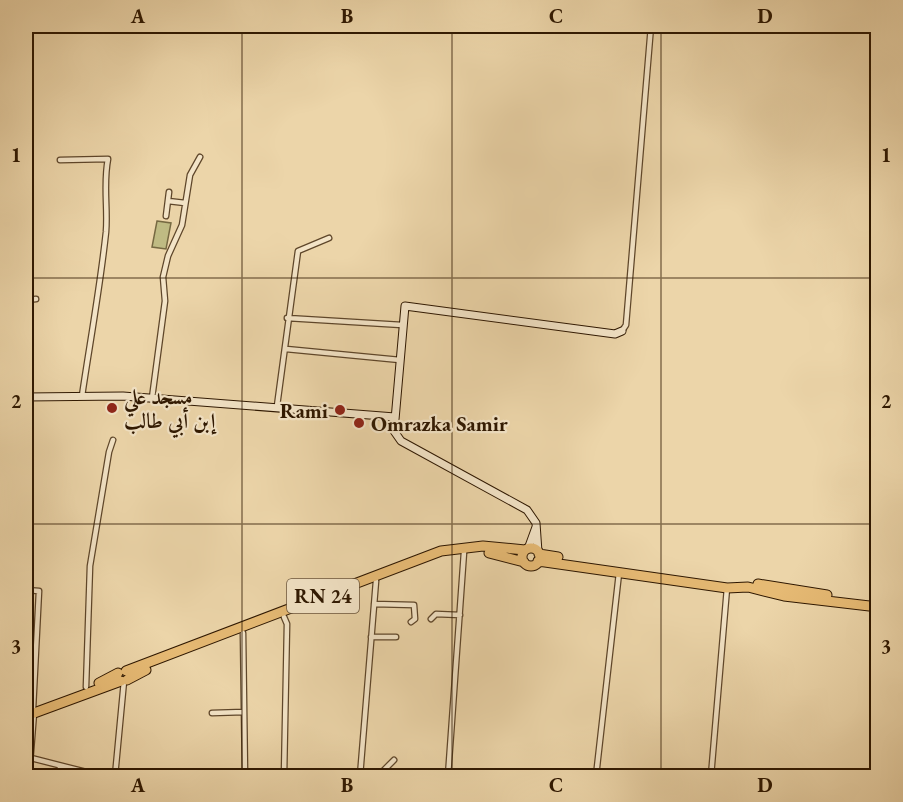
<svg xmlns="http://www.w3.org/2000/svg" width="903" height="802" font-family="'EB Garamond',Amiri,serif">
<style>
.green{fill:#bfbb83;stroke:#766942;stroke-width:1.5}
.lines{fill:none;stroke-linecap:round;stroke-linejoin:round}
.street-casing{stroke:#5e462a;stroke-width:7}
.secondary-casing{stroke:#2e1700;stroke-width:9}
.highway-casing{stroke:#2e1700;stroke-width:11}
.street{stroke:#f3e4c7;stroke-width:4.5}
.secondary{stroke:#f3e4c7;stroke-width:7}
.highway{stroke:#e6ba74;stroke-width:9}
.grid{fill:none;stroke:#2e1700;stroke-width:1.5;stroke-opacity:0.55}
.poi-dot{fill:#8f2418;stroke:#f3e4c7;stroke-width:2}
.labels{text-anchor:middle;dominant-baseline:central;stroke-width:4.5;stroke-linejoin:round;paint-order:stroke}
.shield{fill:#f3e4c7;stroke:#69543c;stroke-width:1.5}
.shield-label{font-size:20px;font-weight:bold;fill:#2e1700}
.poi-label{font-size:21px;font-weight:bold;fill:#2e1700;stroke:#f3e4c7;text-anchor:start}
.neatline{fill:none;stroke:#2e1700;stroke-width:2}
.grid-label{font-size:20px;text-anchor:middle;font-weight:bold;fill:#2e1700}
</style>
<rect width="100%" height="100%" fill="#ecd5a9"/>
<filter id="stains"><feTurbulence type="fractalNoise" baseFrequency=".00333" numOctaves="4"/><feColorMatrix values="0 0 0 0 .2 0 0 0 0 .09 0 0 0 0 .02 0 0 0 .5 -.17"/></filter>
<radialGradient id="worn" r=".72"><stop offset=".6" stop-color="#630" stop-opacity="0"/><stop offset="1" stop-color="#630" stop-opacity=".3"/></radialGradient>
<path class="green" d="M157,221L171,223L166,249L152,247Z"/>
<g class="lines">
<g class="street-casing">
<path id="street" d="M60,160L108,159C103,184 108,208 106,232C100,288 90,342 82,396
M168,201L185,203
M166,216L169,192
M26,300L36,299
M287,318L402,325
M622,331L626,325L651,26
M286,349L400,360
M152,398L165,301L163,277L168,256L182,225L190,175L200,157
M277,406L298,251L329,238
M26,590L39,591L33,709
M374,604L414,605L415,619L411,622
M431,619L436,614L460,615
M243,633L245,776
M371,637H396
M86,687L90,566L109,452L113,440
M212,713L244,712
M26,738L27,717
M31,758L94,774
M29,776L34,713
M59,776L60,767
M115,776L124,681
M284,776L287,624L284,617
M360,776L376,581
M378,776L394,760
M423,776L427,772L448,774
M448,776L464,552
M596,776L619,573
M711,776L727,588"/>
</g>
<g class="secondary-casing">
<path id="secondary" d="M26,397L123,396L395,417
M528,549L536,527
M538,552L536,523L527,510L401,441L394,431L405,306L615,334L622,331"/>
</g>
<g class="highway-casing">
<path id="highway" d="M522 557a9 9 0 1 1 18 0a9 9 0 1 1-18 0Z
M489,553L524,562
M539,554L558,557
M538,561L727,588L748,587L784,596L878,607
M758,584L827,595
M126,671L441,551L483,546L525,550
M127,680L146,670
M99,683L118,673
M26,716L121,681"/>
</g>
<use href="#street" class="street"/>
<use href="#secondary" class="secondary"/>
<use href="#highway" class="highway"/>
</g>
<path class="grid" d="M242,26V776M452,26V776M661,26V776M26,278H878M26,524H878"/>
<g class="poi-dot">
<circle cx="112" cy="408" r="6"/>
<circle cx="340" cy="410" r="6"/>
<circle cx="359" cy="423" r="6"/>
</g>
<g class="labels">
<rect class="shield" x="287" y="579" width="72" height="34" rx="4.5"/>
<g class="shield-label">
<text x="323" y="596">RN 24</text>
</g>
<g class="poi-label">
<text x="124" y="396">مسجد علي<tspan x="124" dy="24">إبن أبي طالب</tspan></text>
<text x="328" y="410" text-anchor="end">Rami</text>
<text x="371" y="423">Omrazka Samir</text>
</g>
</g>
<rect width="903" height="802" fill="none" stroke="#ecd5a9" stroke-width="66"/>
<rect x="33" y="33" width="837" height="736" class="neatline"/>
<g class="grid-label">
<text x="138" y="23">A</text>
<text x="347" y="23">B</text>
<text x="556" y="23">C</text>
<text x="765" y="23">D</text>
<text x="16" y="162">1</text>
<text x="886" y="162">1</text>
<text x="16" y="408">2</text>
<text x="886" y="408">2</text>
<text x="16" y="653">3</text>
<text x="886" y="653">3</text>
<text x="138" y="792">A</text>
<text x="347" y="792">B</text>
<text x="556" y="792">C</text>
<text x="765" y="792">D</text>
</g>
<rect width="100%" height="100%" filter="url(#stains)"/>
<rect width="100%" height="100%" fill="url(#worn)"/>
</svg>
